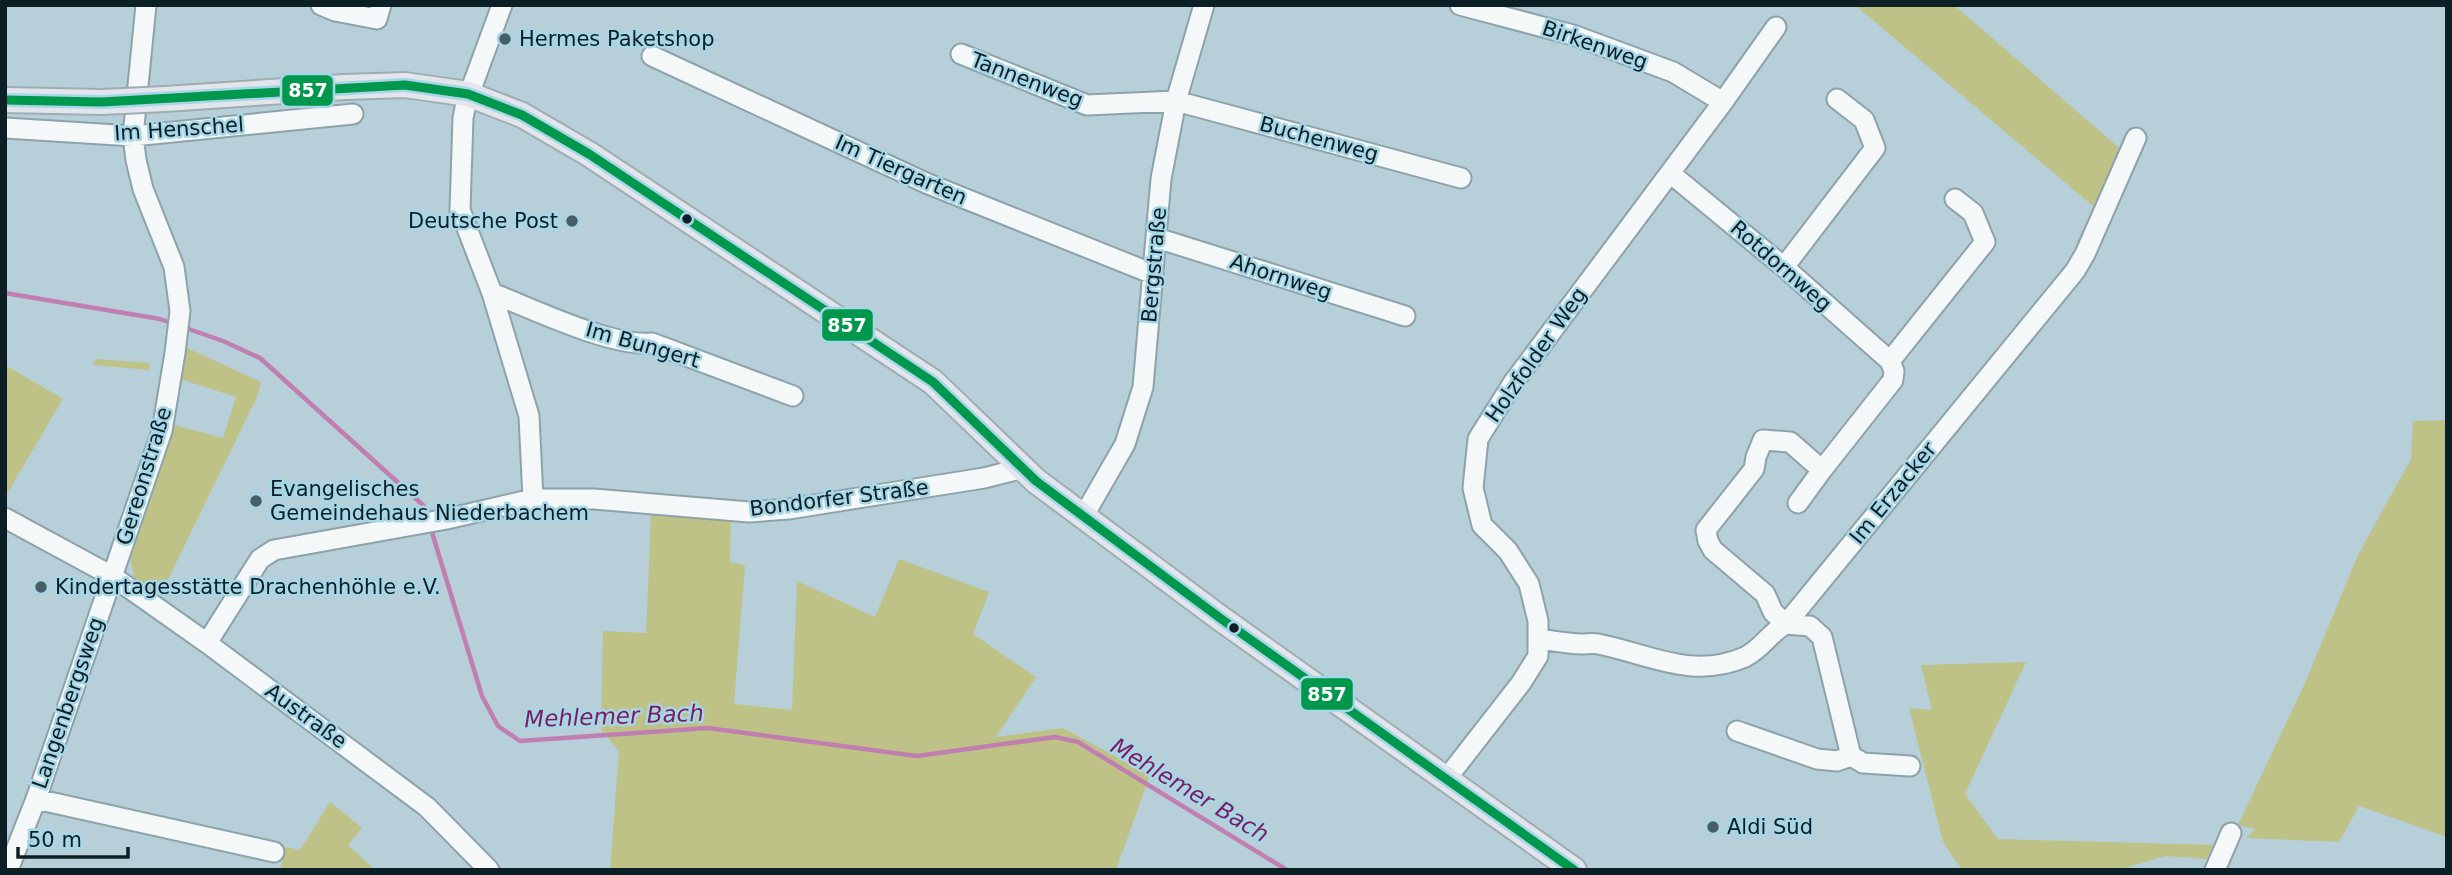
<svg xmlns="http://www.w3.org/2000/svg" width="2452" height="875" font-family="'DejaVu Sans',sans-serif">
<style>
.green{fill:#bec287}
.lines{fill:none;stroke-linecap:round;stroke-linejoin:round}
.stream{stroke:#c07eb1;stroke-width:4.5}
.minor-casing{stroke:#8ea2a9;stroke-width:23}
.major-casing{stroke:#9facb1;stroke-width:28}
.minor{stroke:#f4f8f9;stroke-width:19}
.major{stroke:#e2e6ec;stroke-width:24}
.major-bridge-casing{stroke:#9facb1;stroke-width:28;stroke-linecap:butt}
.major-bridge{stroke:#e2e6ec;stroke-width:24}
.bus-1-casing{stroke:#a7d6e7;stroke-width:14}
.bus-1{stroke:#01984d;stroke-width:9}
.poi-dot{fill:#485d64;stroke:#a7d6e7;stroke-width:2.5}
.bus-dot{fill:#0c1f25;stroke:#a7d6e7;stroke-width:2.5}
.labels{text-anchor:middle;dominant-baseline:central;stroke-width:5;stroke-linejoin:round;paint-order:stroke}
.poi-label{font-size:21px;fill:#0c1f25;stroke:#a7d6e7;text-anchor:start}
.street-label{font-size:21px;fill:#0c1f25;stroke:#a7d6e7}
.water-label{font-size:23px;font-style:italic;fill:#7c1c60;stroke:#a7d6e7}
.line-badge{stroke:#a7d6e7;stroke-width:2.5}
.badge-label{font-size:19px;text-anchor:middle;font-weight:bold;fill:#fff}
</style>
<rect width="100%" height="100%" fill="#b6cfd8"/>
<path class="green" d="M1855,5H1954L2125,153L2100,212Z
M183,346L261,382L258,395L159,598L135,581L129,554L174,425L223,438L236,397L180,379Z
M96,359L150,363L149,370L93,365Z
M5,365L63,399L5,497Z
M2447,420V837L2359,806L2339,842L2246,838L2255,829L2238,825L2305,683L2358,555L2411,459L2413,421Z
M651,515L731,521L730,562L745,565L734,704L792,710L797,581L875,617L899,559L989,592L973,634L1036,677L996,737L1063,728L1150,775L1116,870H610L619,751L601,730L603,631L646,633Z
M2026,662L1965,794L1998,839L2213,845L2207,859L2165,856L2118,870H1962L1943,842L1909,708L1932,710L1921,665Z
M330,802L362,828L348,845L375,870H280L286,847L300,850Z"/>
<g class="lines">
<path class="stream" d="M5,293L160,319L174,324
M183,327L223,341L260,358L424,506L428,518
M430,526L482,696L498,726L520,741L708,728L917,756L1055,737L1078,742L1287,870"/>
<g class="minor-casing">
<path id="minor" d="M321,5L335,11L377,19L381,5
M502,5L466,103L463,118L460,210L492,293L529,416L533,499
M1460,5L1573,35L1673,72L1723,102
M961,54L1087,105L1176,101L1461,178
M652,56L926,183L1153,274
M5,128L133,136L353,114
M1670,173L1784,267L1890,361L1985,242L1973,213L1955,199
M1157,238L1405,316
M1784,267L1875,148L1864,120L1837,99
M492,293C533,309 611,347 652,343L793,396
M1798,503L1822,470
M1083,517L1125,444L1143,387L1161,179L1176,101L1204,5
M5,518L112,576L207,643L427,807L489,870
M1539,639C1553,641 1568,644 1582,644C1587,644 1593,643 1598,644C1649,654 1692,680 1745,657C1762,649 1770,632 1786,624L2075,271L2085,254L2136,138
M207,643L260,559L274,550L447,519L533,499H594L749,512L789,509L984,478L1020,469
M1737,731L1817,759L1837,761L1851,756L1822,637L1810,626L1786,624L1773,612L1765,594L1713,550L1708,541L1706,530L1754,469L1756,457L1763,440L1790,442L1822,470L1893,380L1894,371L1890,361
M1851,756L1863,763L1910,766
M1447,778L1521,683L1538,656V621L1529,584L1508,551L1482,525L1473,488L1478,439L1513,383L1723,102L1776,27
M36,799L274,852
M8,870L36,799L162,431L175,353L180,311L174,267L143,189L136,160L133,136L146,5
M2215,870L2231,833"/>
</g>
<g class="major-casing">
<path id="major" d="M165,99L345,87L405,85L468,94L522,115L589,154L933,382L1036,481L1220,618L1574,870
M5,100L102,102"/>
</g>
<use href="#minor" class="minor"/>
<use href="#major" class="major"/>
<g class="major-bridge-casing">
<path id="major-bridge" d="M102,102L165,99"/>
</g>
<use href="#major-bridge" class="major-bridge"/>
<g class="bus-1-casing">
<path id="bus-1" d="M5,100L102,102L405,85L468,94L522,115L589,154L933,382L1036,481L1220,618L1574,870"/>
</g>
<use href="#bus-1" class="bus-1"/>
</g>
<g class="poi-dot">
<circle cx="505" cy="39" r="7"/>
<circle cx="572" cy="221" r="7"/>
<circle cx="256" cy="501" r="7"/>
<circle cx="41" cy="587" r="7"/>
<circle cx="1713" cy="827" r="7"/>
</g>
<g class="bus-dot">
<circle cx="687" cy="219" r="6"/>
<circle cx="1234" cy="628" r="6"/>
</g>
<g class="labels">
<g class="poi-label">
<text x="519" y="39">Hermes Paketshop</text>
<text x="558" y="221" text-anchor="end">Deutsche Post</text>
<text x="270" y="489">Evangelisches<tspan x="270" dy="24">Gemeindehaus Niederbachem</tspan></text>
<text x="55" y="587">Kindertagesstätte Drachenhöhle e.V.</text>
<text x="1727" y="827">Aldi Süd</text>
</g>
<g class="street-label">
<text transform="translate(1595 45) rotate(19)">Birkenweg</text>
<text transform="translate(1027 80) rotate(21)">Tannenweg</text>
<text transform="translate(179 129) rotate(-4)">Im Henschel</text>
<text transform="translate(1319 139) rotate(15)">Buchenweg</text>
<text transform="translate(901 170) rotate(24)">Im Tiergarten</text>
<text transform="translate(1154 265) rotate(-85)">Bergstraße</text>
<text transform="translate(1781 266) rotate(41)">Rotdornweg</text>
<text transform="translate(1281 277) rotate(18)">Ahornweg</text>
<text transform="translate(643 345) rotate(16)">Im Bungert</text>
<text transform="translate(1536 355) rotate(-55)">Holzfolder Weg</text>
<text transform="translate(144 476) rotate(-73)">Gereonstraße</text>
<text transform="translate(1893 493) rotate(-51)">Im Erzacker</text>
<text transform="translate(839 498) rotate(-7)">Bondorfer Straße</text>
<text transform="translate(68 703) rotate(-71)">Langenbergsweg</text>
<text transform="translate(306 716) rotate(36)">Austraße</text>
</g>
<g class="water-label">
<text transform="translate(614 716) rotate(-2)">Mehlemer Bach</text>
<text transform="translate(1190 790) rotate(31)">Mehlemer Bach</text>
</g>
</g>
<g class="line-badge">
<rect x="281" y="74" width="53" height="33" rx="7" fill="#01984d"/>
<rect x="821" y="308" width="53" height="34" rx="7" fill="#01984d"/>
<rect x="1300" y="677" width="54" height="34" rx="7" fill="#01984d"/>
</g>
<g class="badge-label">
<text x="308" y="97">857</text>
<text x="847" y="332">857</text>
<text x="1327" y="701">857</text>
</g>
<rect width="2452" height="875" fill="none" stroke="#0c1f25" stroke-width="14"/>
<path d="M18 847v10h110v-10" fill="none" stroke="#0c1f25" stroke-width="3.5"/>
<text x="28" y="847" font-size="21" fill="#0c1f25" stroke="#a7d6e7" stroke-width="5" paint-order="stroke">50 m</text>
</svg>
